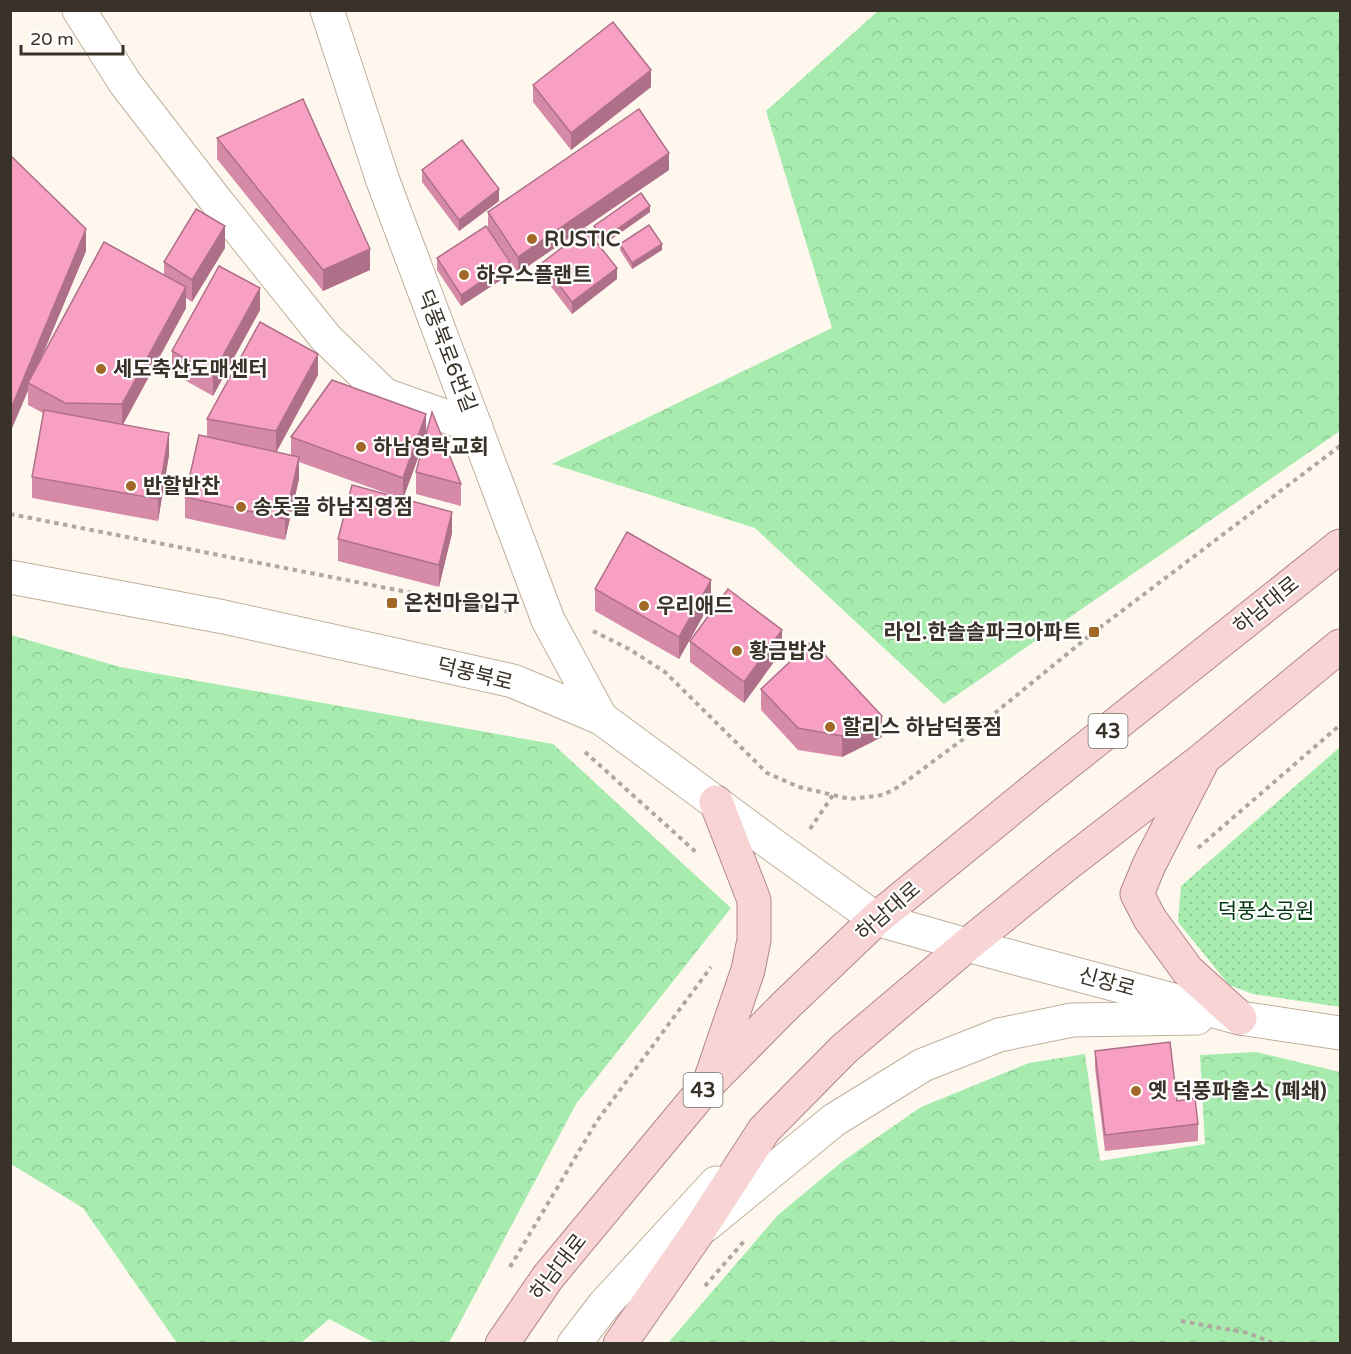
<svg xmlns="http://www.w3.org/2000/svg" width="1351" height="1354" viewBox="0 0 1351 1354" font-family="'Varela Round','Noto Sans KR',sans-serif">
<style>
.forest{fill:url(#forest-crowns)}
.park{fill:url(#park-dots)}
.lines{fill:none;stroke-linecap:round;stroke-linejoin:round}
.minor-casing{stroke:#c0b09b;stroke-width:35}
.major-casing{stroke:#b28886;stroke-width:35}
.path{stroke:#afa89f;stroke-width:4;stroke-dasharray:4.5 4.5;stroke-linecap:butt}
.minor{stroke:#fff;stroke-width:33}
.major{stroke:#f8d4d4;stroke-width:33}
.wall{fill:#d58aa8}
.shaded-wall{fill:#ae7088}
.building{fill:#f8a0c3;stroke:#ae7088;stroke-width:1.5}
.poi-dot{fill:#a26828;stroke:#fff;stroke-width:2}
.labels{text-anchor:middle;stroke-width:4.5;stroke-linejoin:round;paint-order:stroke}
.shield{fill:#fff;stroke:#747069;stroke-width:1.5}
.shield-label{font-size:20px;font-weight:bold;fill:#383229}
.poi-label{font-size:21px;font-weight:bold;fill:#383229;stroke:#fff;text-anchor:start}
.street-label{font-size:21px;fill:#383229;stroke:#fff}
.park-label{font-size:21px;fill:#023811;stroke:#fff}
</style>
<defs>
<pattern id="forest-crowns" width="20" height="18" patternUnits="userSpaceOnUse" patternTransform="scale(1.5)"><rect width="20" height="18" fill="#a7ebaf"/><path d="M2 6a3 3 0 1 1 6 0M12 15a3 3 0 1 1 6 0" fill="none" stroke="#90ca97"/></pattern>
<pattern id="park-dots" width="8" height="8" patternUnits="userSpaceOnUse" patternTransform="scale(1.5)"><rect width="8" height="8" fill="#a7ebaf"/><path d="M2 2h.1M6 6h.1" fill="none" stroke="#90ca97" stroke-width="1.8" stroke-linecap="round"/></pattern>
</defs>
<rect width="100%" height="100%" fill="#fef7ee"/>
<g class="forest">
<path d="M878,11h462v420l-396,273 -189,-176 -203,-64 280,-136 -66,-217z"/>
<path d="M11,635l109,32 433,77 178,164 -155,196 -127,239h-74l-46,-24 -28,24h-124l-94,-135 -72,-44z"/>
<path d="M1256,1052l84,20v271h-672l110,-128 65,-54 78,-54 108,-44 56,-9 15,107 105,-17 -5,-89z"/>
</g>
<path class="park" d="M1340,747v260l-87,-13 -24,-9 -51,-63 3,-36z"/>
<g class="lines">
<defs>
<g id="minor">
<path d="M79,10l46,73 89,115 112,140 59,57 91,32"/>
<path d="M327,10l56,171 165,439 53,98"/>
<path d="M10,577l214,40 289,64 88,37 172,127 103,74 91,26 273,73 100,15"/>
<path d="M706,1225l128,-105 89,-55 76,-30 73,-15 125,-2"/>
<path d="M574,1344l30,-39 112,-122"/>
</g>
<g id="major">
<path d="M1200,766l-51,99 -12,29 13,25 38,52 52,47"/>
<path d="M712,1075l36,-105 6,-30v-40l-38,-98"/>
<path d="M502,1344l46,-67 161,-194 75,-76 92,-88 165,-135 299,-238"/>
<path d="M620,1344l78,-112 66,-102 80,-81 123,-104 95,-77 141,-109 137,-113"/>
</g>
</defs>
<use href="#minor" class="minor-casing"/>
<use href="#major" class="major-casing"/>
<g class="path">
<path d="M10,514l499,98"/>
<path d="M593,631l36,18 36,23 102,101 32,14 51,12 33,-4 17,-9 62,-46 132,-108 246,-186"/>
<path d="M585,752l112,101"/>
<path d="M810,829l23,-34"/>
<path d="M1198,848l142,-123"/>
<path d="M510,1267l87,-146 114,-154"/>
<path d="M705,1286l41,-47"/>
<path d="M1181,1321l67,12 27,11"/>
</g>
<use href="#minor" class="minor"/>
<use href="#major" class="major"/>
</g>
<g class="wall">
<path d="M533,85l118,2 -80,63 -38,-48z"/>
<path d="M217,138l153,132 -47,21 -106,-132z"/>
<path d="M10,155l76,96 -45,107 123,-84v-12l61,-14 -33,54 -6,-4v10l-63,117 46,30 -11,66 -126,-23v-21l11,-64 -15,-8v-14z"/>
<path d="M422,170l77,31 -40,30 -37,-49z"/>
<path d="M669,170l-151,103 -21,-31 13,32 -49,32 -24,-36v-12l51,-30v-16z"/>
<path d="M650,212l-47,33 -9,-13v-6z"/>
<path d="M620,244l42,6 -30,19 -12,-19z"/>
<path d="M542,263l75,16 -45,35 -30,-39z"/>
<path d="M260,310l-47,86 -41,-23v-22z"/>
<path d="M318,375l-42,77 15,3v-18l135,-2 35,49v22l-45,-12v-22l9,-33 -22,60 49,34 -13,54 -101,-26v-22l59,-42 -98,-35v17l-14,61 -100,-22v-21l22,-60v-18z"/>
<path d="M595,589l116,13 -32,57 -84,-48z"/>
<path d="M690,641l92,10 -38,52 -54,-41z"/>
<path d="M761,689l121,48 -40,20 -44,-7 -37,-40z"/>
<path d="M1095,1051l82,50 21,23v17l-93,10 -10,-83z"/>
</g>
<g class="shaded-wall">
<path d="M651,70v17l-80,63v-17z"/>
<path d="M669,153v17l-151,103v-16z"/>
<path d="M499,189v12l-40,30v-11z"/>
<path d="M650,206v6l-47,33v-6z"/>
<path d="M225,226v22l-33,54v-22z"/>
<path d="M86,229v22l-56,134 -2,-2v8l-18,42v-22z"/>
<path d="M662,244v6l-30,19v-6z"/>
<path d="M370,249v21l-47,21v-21z"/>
<path d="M510,262v12l-49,32v-11z"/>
<path d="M617,268v11l-45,35v-12z"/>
<path d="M186,287v21l-64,118v-22z"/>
<path d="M260,288v22l-47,86v-22z"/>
<path d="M318,354v21l-42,78v-22z"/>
<path d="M426,414v22l-23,63v-21z"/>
<path d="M169,433v22l-11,66v-22z"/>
<path d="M299,457v22l-14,61v-21z"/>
<path d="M452,512v21l-13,54v-22z"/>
<path d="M711,580v22l-32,57v-22z"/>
<path d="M782,630v21l-38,52v-21z"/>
<path d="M882,716v21l-40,20v-21z"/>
</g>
<g class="building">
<path d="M613,22l38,48 -80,63 -38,-48z"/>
<path d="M303,99l67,150 -47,21 -106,-132z"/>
<path d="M639,109l30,44 -151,104 -30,-45z"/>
<path d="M462,140l37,49 -40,31 -37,-50z"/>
<path d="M10,155l76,74 -76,182z"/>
<path d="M641,193l9,13 -47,33 -9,-13z"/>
<path d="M196,209l29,17 -33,54 -28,-18z"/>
<path d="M649,225l13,19 -30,19 -12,-19z"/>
<path d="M486,226l24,36 -49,33 -24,-37z"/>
<path d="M586,229l31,39 -45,34 -30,-39z"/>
<path d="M104,242l82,45 -64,117 -57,-1 -37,-20z"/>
<path d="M219,266l41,22 -47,86 -41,-23z"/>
<path d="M260,322l58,32 -42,77 -69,-12z"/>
<path d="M332,380l94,34 -23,64 -112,-41z"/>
<path d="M44,410l125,23 -11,66 -126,-22z"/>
<path d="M432,412l29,72 -45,-12z"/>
<path d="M199,435l100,22 -14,62 -100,-22z"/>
<path d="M352,485l100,27 -13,53 -101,-26z"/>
<path d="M627,532l84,48 -32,57 -84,-48z"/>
<path d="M728,589l54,41 -38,52 -54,-41z"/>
<path d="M812,641l70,75 -40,20 -44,-8 -37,-39z"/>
<path d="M1170,1042l7,59 18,-3 3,26 -93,11 -10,-84z"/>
</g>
<g class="poi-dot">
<circle cx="532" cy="239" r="6"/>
<circle cx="464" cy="275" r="6"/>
<circle cx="101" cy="369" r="6"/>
<circle cx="361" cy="447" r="6"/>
<circle cx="131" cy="486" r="6"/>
<circle cx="241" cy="507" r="6"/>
<rect x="386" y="597" width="12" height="12" rx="3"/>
<circle cx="644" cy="606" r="6"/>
<rect x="1088" y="626" width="12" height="12" rx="3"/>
<circle cx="737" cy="651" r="6"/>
<circle cx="830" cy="727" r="6"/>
<circle cx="1136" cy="1091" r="6"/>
</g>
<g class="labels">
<g class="shield">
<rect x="1088.5" y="714" width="39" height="34" rx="4.5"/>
<rect x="683.5" y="1073" width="39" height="34" rx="4.5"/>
</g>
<g class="shield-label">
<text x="1108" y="738">43</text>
<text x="703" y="1097">43</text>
</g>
<g class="poi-label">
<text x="544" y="246">RUSTIC</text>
<text x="476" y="282">하우스플랜트</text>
<text x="113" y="376">세도축산도매센터</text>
<text x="373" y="454">하남영락교회</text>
<text x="143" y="493">반할반찬</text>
<text x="253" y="514">송돗골 하남직영점</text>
<text x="404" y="610">온천마을입구</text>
<text x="656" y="613">우리애드</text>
<text x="1082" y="639" text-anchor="end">라인.한솔솔파크아파트</text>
<text x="749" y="658">황금밥상</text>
<text x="842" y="734">할리스 하남덕풍점</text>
<text x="1148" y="1098">옛 덕풍파출소 (폐쇄)</text>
</g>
<g class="street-label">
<text transform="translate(447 351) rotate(69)" y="7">덕풍북로6번길</text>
<text transform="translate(1266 605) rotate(-39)" y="7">하남대로</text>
<text transform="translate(475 674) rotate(14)" y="7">덕풍북로</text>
<text transform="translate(888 911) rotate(-41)" y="7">하남대로</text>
<text transform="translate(1107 982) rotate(15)" y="7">신장로</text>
<text transform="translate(558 1267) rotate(-52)" y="7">하남대로</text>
</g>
<g class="park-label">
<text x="1266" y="918">덕풍소공원</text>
</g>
</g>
<rect width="1351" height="1354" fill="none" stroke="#383229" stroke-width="24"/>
<path d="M21 45v9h102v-9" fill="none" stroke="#383229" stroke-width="3"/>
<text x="30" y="45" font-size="18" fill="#383229" stroke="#ffffff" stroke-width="4.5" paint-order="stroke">20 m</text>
</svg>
